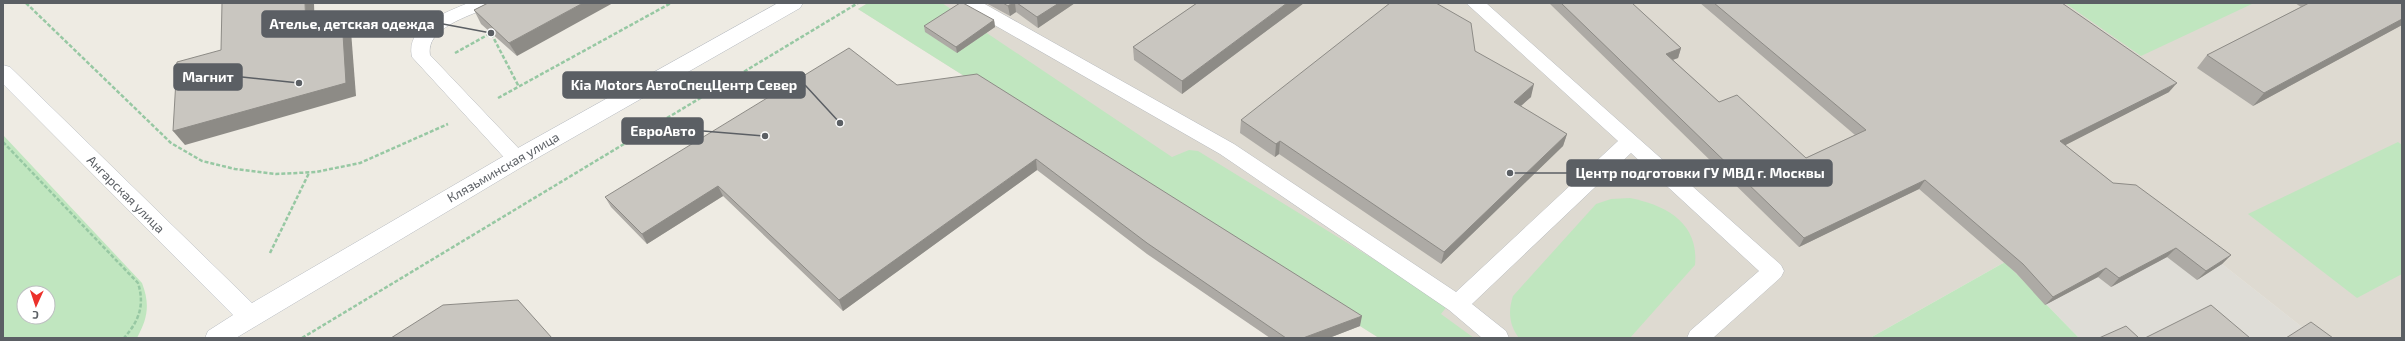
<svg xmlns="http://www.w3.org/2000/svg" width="2405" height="341" viewBox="0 0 2405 341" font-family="'Exo 2',sans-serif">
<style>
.industrial{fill:#dfddd7}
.education{fill:#dedad1}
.green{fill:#c0e6bf;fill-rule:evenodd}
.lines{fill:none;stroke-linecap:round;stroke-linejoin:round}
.lane-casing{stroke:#b6b9bd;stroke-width:1}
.secondary-casing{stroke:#b6bac0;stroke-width:1}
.path{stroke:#97c8a3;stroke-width:2.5;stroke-dasharray:4 2;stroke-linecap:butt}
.lane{fill:#fff;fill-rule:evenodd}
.secondary{fill:#fff;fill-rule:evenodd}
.wall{fill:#adaaa5}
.shaded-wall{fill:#8d8b86}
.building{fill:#c9c6c0;stroke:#8d8b86}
.labels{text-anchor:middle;stroke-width:3;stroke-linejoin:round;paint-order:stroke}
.street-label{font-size:13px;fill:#5b5f64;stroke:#fff}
.leader{fill:none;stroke:#5b5f64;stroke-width:1.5}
.callout-dot{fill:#5b5f64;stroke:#fff;stroke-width:1.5}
.callout{fill:#5b5f64;stroke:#5b5f64;stroke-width:1.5}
.callout-label{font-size:14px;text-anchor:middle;font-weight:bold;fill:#fff}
</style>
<rect width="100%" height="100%" fill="#eeebe3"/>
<path class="industrial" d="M1700,3h170l352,261 94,74h-237l-74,-76z"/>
<g class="education">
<path d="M868,3h832l305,259 -135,76h-491l-521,-329z"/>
<path d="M1870,3h532v335h-86l-94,-74 -116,-71z"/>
</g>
<g class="green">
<path d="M868,3h74l230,154 17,-7 9,1 250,154 -7,9 33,24h-95l-521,-329z"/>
<path d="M2065,3h189l-113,53z"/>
<path d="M3,135l139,148c8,21 6,35 -5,55h-134zM24,293h24v24h-24z"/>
<path d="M2398,142l4,3v129l-45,24 -109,-84z"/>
<path d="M1630,198c36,7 69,25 65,67l-65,73h-111c-10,-13 -11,-27 -6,-42l83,-92 15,-5z"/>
<path d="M2005,262l74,76h-209z"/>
</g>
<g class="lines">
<defs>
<g id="lane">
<path d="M468,3h24l-3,4c-19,9 -64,21 -59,48l94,99 3,5 -3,5 -7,2 -7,-2 -98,-107c-7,-31 33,-44 56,-54z"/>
<path d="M960,3h23l251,141 222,148 162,-151 -152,-138h20l295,262 3,6 -3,6 -68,61h-26l3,-7 69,-60 -128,-118 -159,151 34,27 3,7h-27l-33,-28 -229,-156 -257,-147z"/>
</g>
<path id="secondary" d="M778,3h25l-3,5 -275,157 -289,173h-31l3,-7 25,-16 -230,-231v-19l7,2 242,236 257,-150z"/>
</defs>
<use href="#lane" class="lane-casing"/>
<use href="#secondary" class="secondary-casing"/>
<g class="path">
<path d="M26,3l145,140 31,18 33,8 41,5 40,-2 44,-9 88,-39"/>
<path d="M455,53l36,-20 28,54"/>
<path d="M498,98l173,-95"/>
<path d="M3,142l135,141c7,22 1,38 -14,55"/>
<path d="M270,253l39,-80"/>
<path d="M302,338l556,-335"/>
</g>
<use href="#lane" class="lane"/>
<use href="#secondary" class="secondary"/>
</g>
<g class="wall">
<path d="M488,3l29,53 -36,-32 -7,-14z"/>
<path d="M986,3h89l-37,25 -22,-16 -6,4z"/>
<path d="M1197,3h107l-122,91 -48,-34 -1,-13z"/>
<path d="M1549,3h83l49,45 -3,10 -5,2 46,42 87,56 49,-23 -155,-132h362l107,89 -104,53 48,38 118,72 -9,9 -25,16 -30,-23 -56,30 -13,-10 -53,28 -29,-32 -97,-84 -120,58z"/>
<path d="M2295,3h107v22l-149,81 -56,-38 10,-13 94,-48z"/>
<path d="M994,20l1,7 -38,26 -32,-21 -1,-6z"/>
<path d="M1475,51l56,46 -11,9 47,28 -4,12 -122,118 -162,-110 -4,3 -35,-24 1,-13z"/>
<path d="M897,85l463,241 -31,12h-59l-123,-84 -110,-84 -194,141 -120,-115 -76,48 -36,-37 -6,-10z"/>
</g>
<g class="shaded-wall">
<path d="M305,3h9l1,38 -9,-14z"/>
<path d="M583,3h30l-96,53 -8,-13z"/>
<path d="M1012,3h3l1,9 -6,4 -2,-10z"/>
<path d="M1059,3h16l-37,25 -1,-11z"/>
<path d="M1287,3h17l-122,91v-13z"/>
<path d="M342,18l9,13 5,65 -171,49 -12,-14z"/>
<path d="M2402,19v6l-149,81 11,-13z"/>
<path d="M994,20l1,7 -38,26 -1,-6z"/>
<path d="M1681,48l-3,10 -15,5 3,-9z"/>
<path d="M2177,83l-8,9 -115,59 6,-10z"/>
<path d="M1534,84l-3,13 -20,18 3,-13z"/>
<path d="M1567,134l-4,12 -122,118 3,-12z"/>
<path d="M1280,141l-1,13 -4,3 1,-13z"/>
<path d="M1036,159l1,11 -194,141 -4,-11z"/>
<path d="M1925,180l-6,9 -120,58 5,-9z"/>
<path d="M718,186l5,10 -76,48 -5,-10z"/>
<path d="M2176,248l-9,9 -56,30 8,-9z"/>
<path d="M2231,255l-9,9 -25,16 9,-9z"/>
<path d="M2106,268l-8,9 -53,28 8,-8z"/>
<path d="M1362,316l-2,10 -31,12h-26z"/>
</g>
<g class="building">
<path d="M222,3h83l1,24 36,-9 4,65 -173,48 4,-69 44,-12z"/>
<path d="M488,3h95l-74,40 -35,-33z"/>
<path d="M960,3h3l31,17 -38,27 -32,-21z"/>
<path d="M1003,3h9l-4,3z"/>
<path d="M1017,3h42l-22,14z"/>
<path d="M1197,3h90l-105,78 -49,-34z"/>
<path d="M1390,3h46l35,20 4,28 59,33 -20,18 53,32 -123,118 -164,-111 -4,3 -35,-24z"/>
<path d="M1561,3h71l49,45 -15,6 53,48 18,-7 69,63 60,-28 -152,-127h348l115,80 -117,58 53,42 23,2 95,70 -25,16 -30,-23 -57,30 -13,-10 -53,29 -30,-33 -98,-84 -121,58z"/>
<path d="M2309,3h93v16l-138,74 -57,-38z"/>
<path d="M849,48l48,37 80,-11 385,242 -59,22h-17l-139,-95 -111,-84 -197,141 -121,-114 -76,48 -37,-37z"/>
<path d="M518,300l34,38h-161l52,-33z"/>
<path d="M2211,305l39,33h-105z"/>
<path d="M2311,322l22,16h-47z"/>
<path d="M2126,326l13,12h-40z"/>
</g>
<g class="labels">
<g class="street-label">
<text transform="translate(503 167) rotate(-30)" y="5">Клязьминская улица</text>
<text transform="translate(126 194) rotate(45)" y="5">Ангарская улица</text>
</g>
</g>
<path class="leader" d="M491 33L443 24M299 83L242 77M840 123L805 85M765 136L703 131M1510 173L1567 173"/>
<g class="callout-dot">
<circle cx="491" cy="33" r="4"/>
<circle cx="299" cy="83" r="4"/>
<circle cx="840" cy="123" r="4"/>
<circle cx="765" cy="136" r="4"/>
<circle cx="1510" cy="173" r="4"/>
</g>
<g class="callout">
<rect x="262" y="11" width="181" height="26" rx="4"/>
<rect x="174" y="64" width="68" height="26" rx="4"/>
<rect x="563" y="72" width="242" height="26" rx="4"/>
<rect x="622" y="118" width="81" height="26" rx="4"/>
<rect x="1567" y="160" width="265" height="26" rx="4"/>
</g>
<g class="callout-label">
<text x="352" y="29">Ателье, детская одежда</text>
<text x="208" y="82">Магнит</text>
<text x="684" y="90">Kia Motors АвтоСпецЦентр Север</text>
<text x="663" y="136">ЕвроАвто</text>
<text x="1700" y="178">Центр подготовки ГУ МВД г. Москвы</text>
</g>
<rect width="2405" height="341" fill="none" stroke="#5b5f64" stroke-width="8"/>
<g transform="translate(36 305) rotate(183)"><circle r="19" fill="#ffffff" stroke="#bdbfc1"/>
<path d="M0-3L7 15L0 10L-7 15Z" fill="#ec312b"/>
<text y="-6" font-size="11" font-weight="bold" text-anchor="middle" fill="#5b5f64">С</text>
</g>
</svg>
